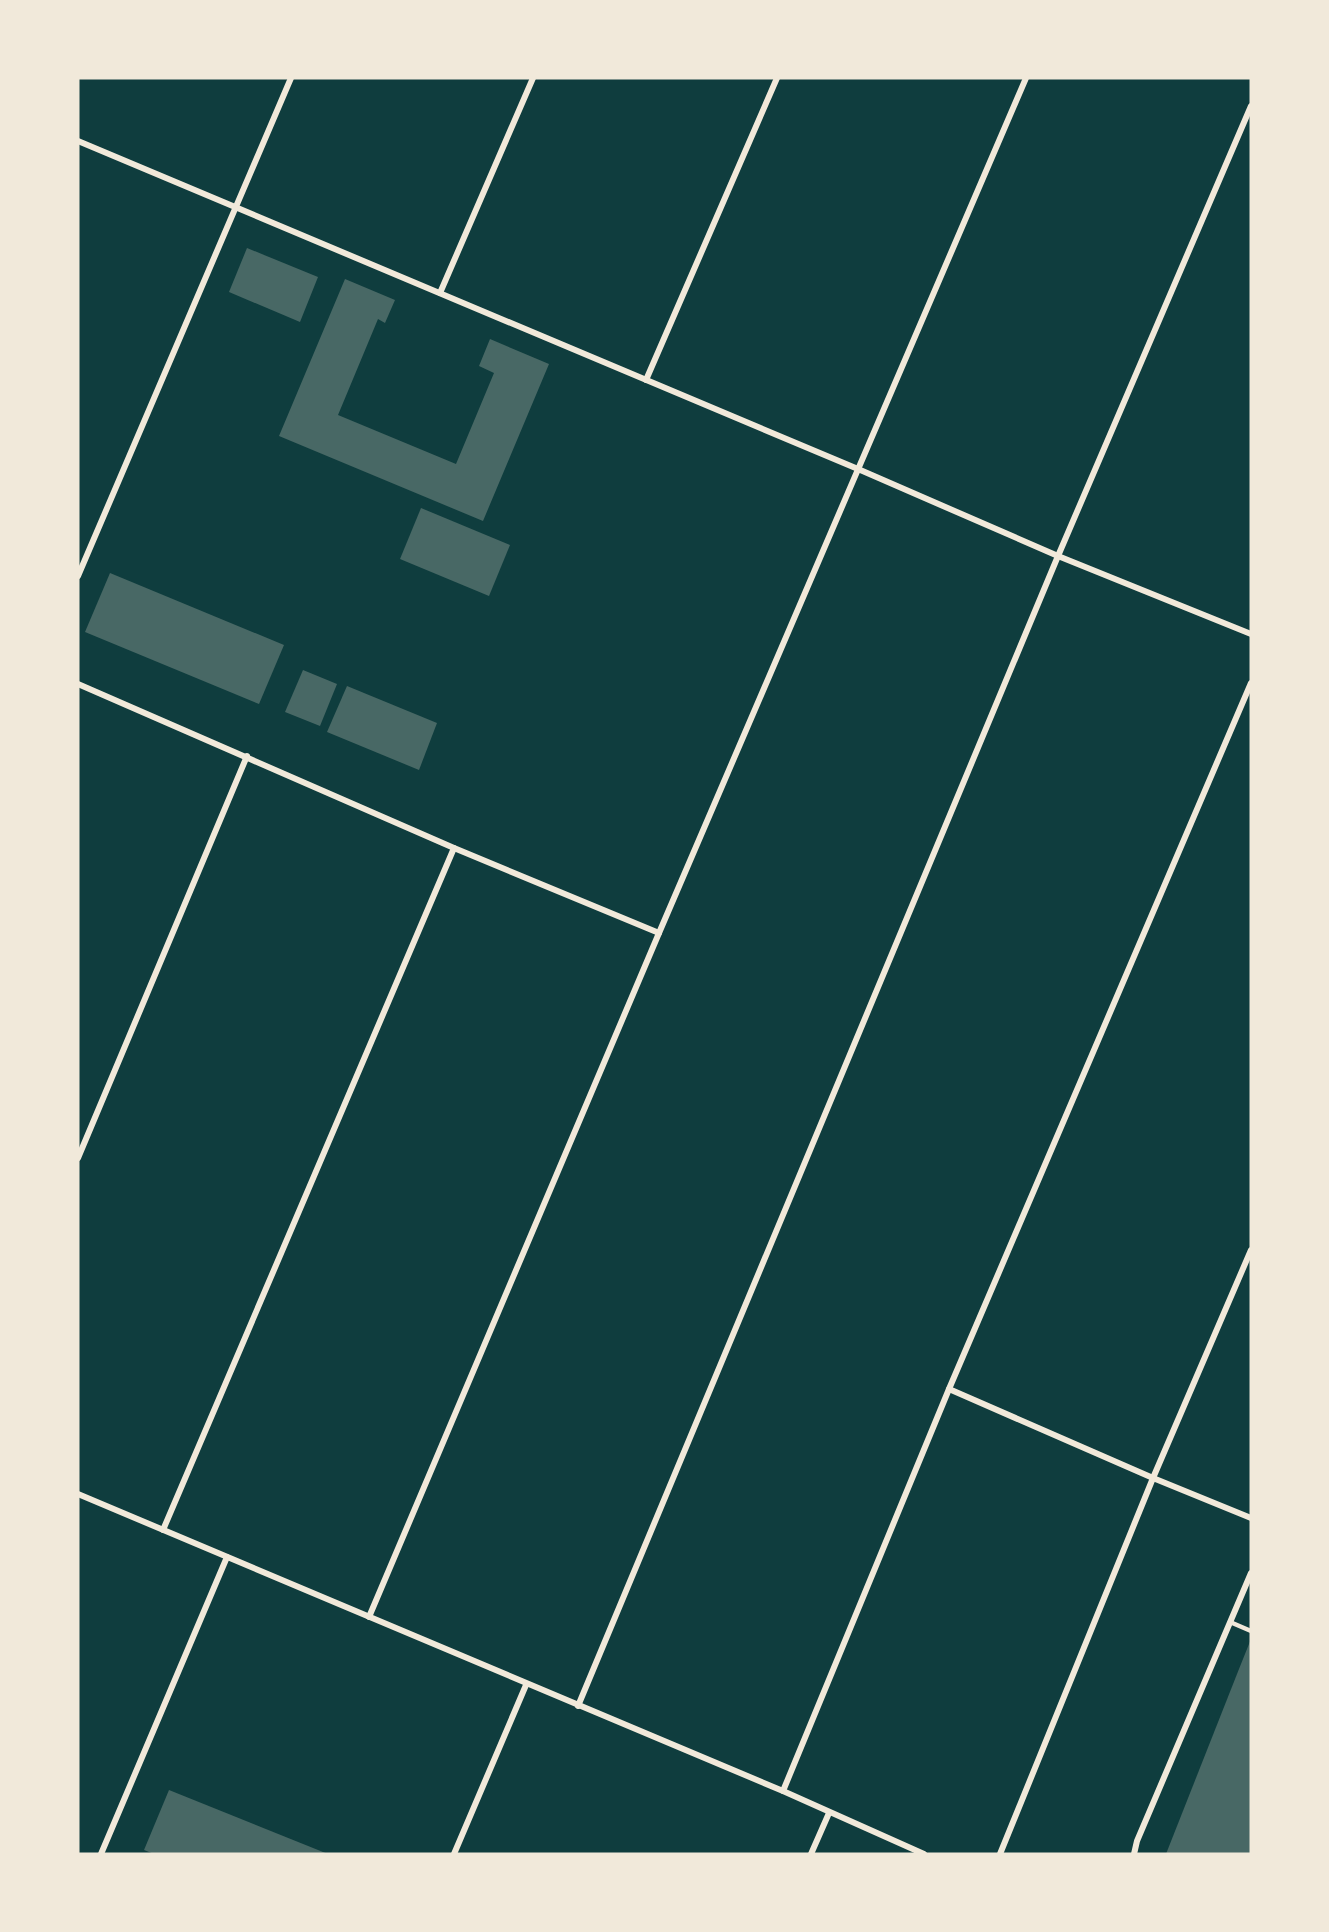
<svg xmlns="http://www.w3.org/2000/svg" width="1329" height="1932" viewBox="0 0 1329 1932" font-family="'Source Sans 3',sans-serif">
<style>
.building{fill:#486865}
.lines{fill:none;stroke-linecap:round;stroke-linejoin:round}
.service{stroke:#f1e9da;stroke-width:4.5}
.minor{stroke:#f1e9da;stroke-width:6}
</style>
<rect width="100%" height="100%" fill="#0f3d3e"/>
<g class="building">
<path d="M247,248l71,29 -18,45 -71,-30z"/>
<path d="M345,279l50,21 -10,23 -7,-4 -40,96 118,49 38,-91 -15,-7 11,-27 59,25 -66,157 -204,-85z"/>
<path d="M421,508l89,37 -21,51 -89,-37z"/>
<path d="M110,573l174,72 -25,59 -174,-72z"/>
<path d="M303,670l34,14 -17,42 -35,-14z"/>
<path d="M347,686l90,37 -18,47 -92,-38z"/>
<path d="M1251,1639v215h-85l73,-185z"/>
<path d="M169,1790l159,64h-174l-10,-4z"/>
</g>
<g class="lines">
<path class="service" d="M1230,1622l21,9"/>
<g class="minor">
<path d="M78,141l780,328 200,87 193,78"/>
<path d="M440,293l93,-215"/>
<path d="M646,380l131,-302"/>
<path d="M78,576l213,-498"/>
<path d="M78,684l376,164 205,85"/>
<path d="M78,1158l169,-402"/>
<path d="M949,1389l204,89 98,40"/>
<path d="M78,1494l705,297 141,63"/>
<path d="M163,1530l291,-682"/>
<path d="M369,1617l290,-684 367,-855"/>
<path d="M578,1706l480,-1150 193,-450"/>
<path d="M783,1791l166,-402 302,-706"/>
<path d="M101,1854l126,-297"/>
<path d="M454,1854l72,-169"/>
<path d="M811,1854l18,-41"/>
<path d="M1000,1854l153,-376 98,-228"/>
<path d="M1134,1854l3,-13 114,-268"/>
</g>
</g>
<rect width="1329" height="1932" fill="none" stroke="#f1e9da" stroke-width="159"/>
</svg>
